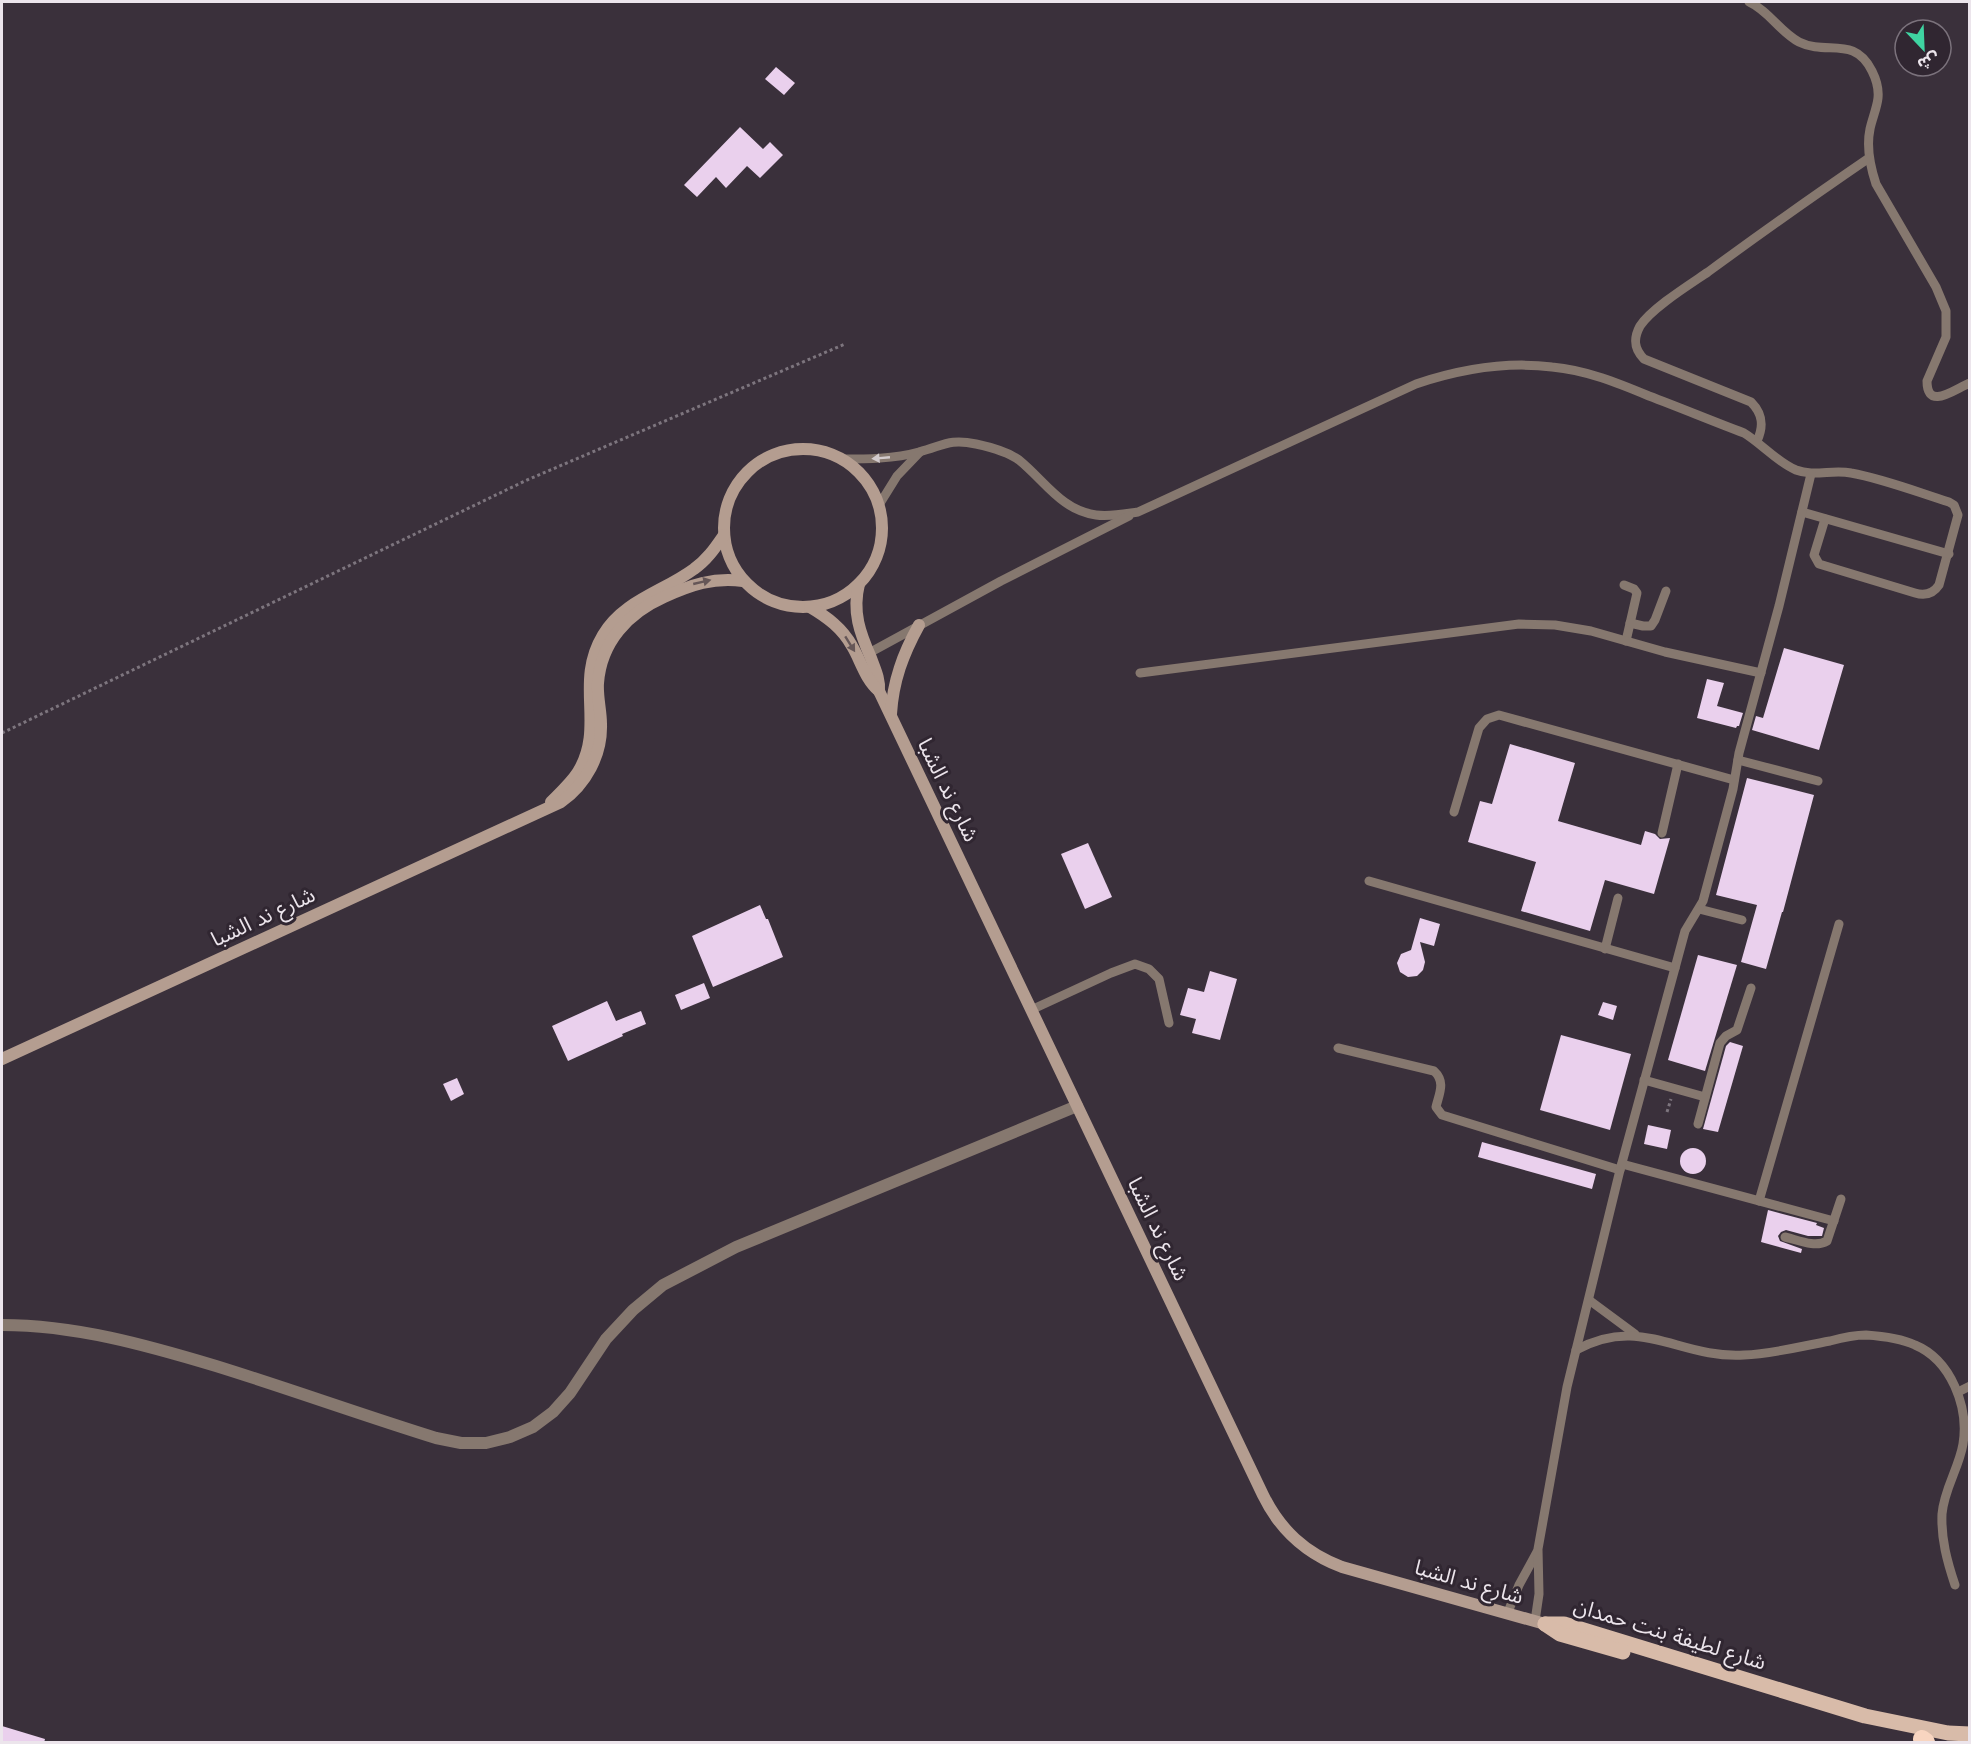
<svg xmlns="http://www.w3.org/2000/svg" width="1971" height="1744" viewBox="0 0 1971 1744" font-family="Jost,'Noto Sans Arabic',sans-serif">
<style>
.building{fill:#ead0ed}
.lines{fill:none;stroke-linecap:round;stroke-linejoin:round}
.path{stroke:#7d757e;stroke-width:3;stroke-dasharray:3 3;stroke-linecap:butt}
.service{stroke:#86786f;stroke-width:9}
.minor{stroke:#86786f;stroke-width:12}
.secondary{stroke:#b49d90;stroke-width:12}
.primary{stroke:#d8bba9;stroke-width:15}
.motorway{stroke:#f8d5c0;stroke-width:18}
.oneway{fill:#d2cacd}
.oneway2{fill:#655657}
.labels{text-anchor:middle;stroke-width:6;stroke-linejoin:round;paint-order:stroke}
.street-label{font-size:21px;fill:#ece5ec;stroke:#302631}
</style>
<rect width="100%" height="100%" fill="#3a303b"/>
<g class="building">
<path d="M776,67l19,16 -11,12 -19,-16z"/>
<path d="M740,127l23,22 7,-7 13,13 -23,23 -13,-12 -21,22 -10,-11 -19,20 -13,-12z"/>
<path d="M1784,648l60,17 -25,85 -67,-20 4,-14 7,2z"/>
<path d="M1707,679l17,4 -7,23 26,7 -4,13h-2l-1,2 -39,-10z"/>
<path d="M1510,744l65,19 -17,58 83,24 4,-14 10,3 5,5 10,-1 -16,56 -49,-14 -15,51 -69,-20 15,-49 -68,-20 12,-41 12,3z"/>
<path d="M1747,778l67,17 -31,117h-1l-16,57 -25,-7 16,-57 -41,-10z"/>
<path d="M1088,843l24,54 -27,12 -24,-55z"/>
<path d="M760,905l6,14h2l15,38 -70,30 -21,-51z"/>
<path d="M1420,918l20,6 -6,22 -14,-4 5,20 -2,8 -6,6 -9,1 -8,-5 -3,-9 4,-9 10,-4z"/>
<path d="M1698,955l39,10 -32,106 -37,-11z"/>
<path d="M1210,971l27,8 -17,61 -28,-7 4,-14 -16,-4 8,-27 16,4z"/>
<path d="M704,983l6,15 -29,12 -6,-15z"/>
<path d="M607,1001l9,20 25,-10 5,13 -24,10 1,2 -55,25 -16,-35z"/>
<path d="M1603,1002l14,4 -4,14 -15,-5z"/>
<path d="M1561,1035l70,19 -21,76 -70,-20z"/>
<path d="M1730,1042l13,4 -25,86 -15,-3 23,-83z"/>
<path d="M457,1078l7,16 -13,7 -8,-17z"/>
<path d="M1648,1125l23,5 -4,19 -23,-5z"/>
<path d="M1482,1142l114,32 -4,15 -114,-32z"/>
<circle cx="1693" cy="1161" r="13"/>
<path d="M1768,1210l49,13 -1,2 8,3 -2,8h-14l-22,-6 -5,2 -3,4 2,5 22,8 -1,4 -40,-11z"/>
<path d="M2,1726l43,13 -1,4h-42z"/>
</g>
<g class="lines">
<g class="path">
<path d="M2,733l525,-253 318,-136"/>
<path d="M1667,1112l4,-13"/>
</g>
<g class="service">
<path d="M1749,2c20,9 31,30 50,40 28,14 55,-7 73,29 4,8 7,17 6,27 -1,10 -6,21 -8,31 -4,19 0,37 6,55l60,103 10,24v26l-19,44c0,31 29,7 43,2"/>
<path d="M1757,441c7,-15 6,-27 -6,-39l-107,-43c-10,-10 -11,-20 -4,-33 12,-18 49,-41 68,-54 53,-39 107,-77 161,-114"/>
<path d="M841,459c25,0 53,0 78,-7 24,-6 30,-14 57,-8 14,3 32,8 43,16 26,21 42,50 77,55 14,2 28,-1 42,-3l278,-128c45,-15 89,-23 136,-17 34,3 66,16 97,29 32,12 63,25 95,37 18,11 33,29 52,37 18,7 37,-1 55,3 33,6 66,19 98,29l5,3 4,10 -19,70c-6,9 -14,11 -24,8l-96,-29 -5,-9 11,-36"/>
<path d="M879,505l18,-29 23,-24"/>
<path d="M1802,512l147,42"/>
<path d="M1624,585l10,4 3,4 -11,48"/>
<path d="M1630,623l13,3h8l4,-6 11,-29"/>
<path d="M869,653l132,-72 128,-65"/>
<path d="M1140,673l379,-49 36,1 36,6 74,21 96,21"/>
<path d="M1738,760l80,21"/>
<path d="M1454,812l25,-84 8,-9 12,-4 235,65"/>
<path d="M1662,833l16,-69"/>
<path d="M1369,881l306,87"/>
<path d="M1699,909l43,11"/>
<path d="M1605,949l13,-51"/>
<path d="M1031,1010l80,-37 24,-9 14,5 10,10 10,44"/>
<path d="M1338,1048l96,23c12,11 5,23 2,36l6,8 178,55"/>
<path d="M1644,1080l61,17"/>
<path d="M1698,1124l22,-81 6,-7 11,-6 14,-42"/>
<path d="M1622,1164l212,57"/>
<path d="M1759,1201l80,-277"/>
<path d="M1785,1237c13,3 30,11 42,4l14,-42"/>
<path d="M1589,1300l46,34"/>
<path d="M1576,1350c66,-36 103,9 168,5 29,-1 58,-9 86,-14 11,-3 24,-6 36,-6 15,1 34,3 49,10 36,15 54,62 48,99 -4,24 -19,45 -21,70 -1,25 5,47 13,71"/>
<path d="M1958,1392l12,-6"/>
<path d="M1508,1612l11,-27 18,-33"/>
<path d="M1535,1621l4,-27 -1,-45 29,-162 53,-217 55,-202 10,-37 18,-30 30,-112 6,-36 40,-147 32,-132"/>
</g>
<path class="minor" d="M2,1325c73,0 144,20 214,41 74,23 146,49 220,72l25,5h25l24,-6 23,-10 20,-15 17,-19 36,-54 27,-29 30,-25 73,-38 341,-141"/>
<g class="secondary">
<circle cx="803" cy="528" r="79"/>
<path d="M859,584c-7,28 1,49 12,74 4,11 9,21 8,33"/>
<path d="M810,607c17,10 32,21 42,39 9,15 13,33 27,45l384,804c17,35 42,58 79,72l203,57"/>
<path d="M891,714c2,-33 12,-60 28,-89"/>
<path d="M551,802c9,-9 20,-19 27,-30 28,-46 -4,-89 25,-137 21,-35 60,-43 91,-66 13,-9 21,-21 30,-34"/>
<path d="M2,1059l559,-257c25,-18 41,-47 40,-78 0,-14 -4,-27 -3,-41 3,-41 30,-70 66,-86 27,-12 49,-20 79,-16"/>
</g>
<g class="primary">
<path d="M1545,1624h19l301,92 83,17 22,1"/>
<path d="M1545,1624l15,10 63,18"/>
</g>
<path class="motorway" d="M1922,1739l4,3"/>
</g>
<defs><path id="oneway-solid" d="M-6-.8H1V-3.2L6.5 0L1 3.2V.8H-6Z" transform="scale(1.5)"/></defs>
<use class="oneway" href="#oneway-solid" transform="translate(881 458) rotate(175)"/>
<g class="oneway2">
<use href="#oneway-solid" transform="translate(702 582) rotate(-13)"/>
<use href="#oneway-solid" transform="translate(850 644) rotate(58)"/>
</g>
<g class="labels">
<g class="street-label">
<text transform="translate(948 790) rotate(64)" y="7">شارع ند الشبا</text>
<text transform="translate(263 917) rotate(-25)" y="7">شارع ند الشبا</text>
<text transform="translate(1158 1229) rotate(64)" y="7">شارع ند الشبا</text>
<text transform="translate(1469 1582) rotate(16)" y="7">شارع ند الشبا</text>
<text transform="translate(1670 1634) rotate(17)" y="7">شارع لطيفة بنت حمدان</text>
</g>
</g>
<rect width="1971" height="1744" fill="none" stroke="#ece5ec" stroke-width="6"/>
<g transform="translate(1923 48) rotate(157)"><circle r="28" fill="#302631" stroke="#7b727c" stroke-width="1.5"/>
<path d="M0-4.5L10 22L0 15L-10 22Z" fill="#3fd4a2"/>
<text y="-9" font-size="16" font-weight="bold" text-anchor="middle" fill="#ece5ec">ش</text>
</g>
</svg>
